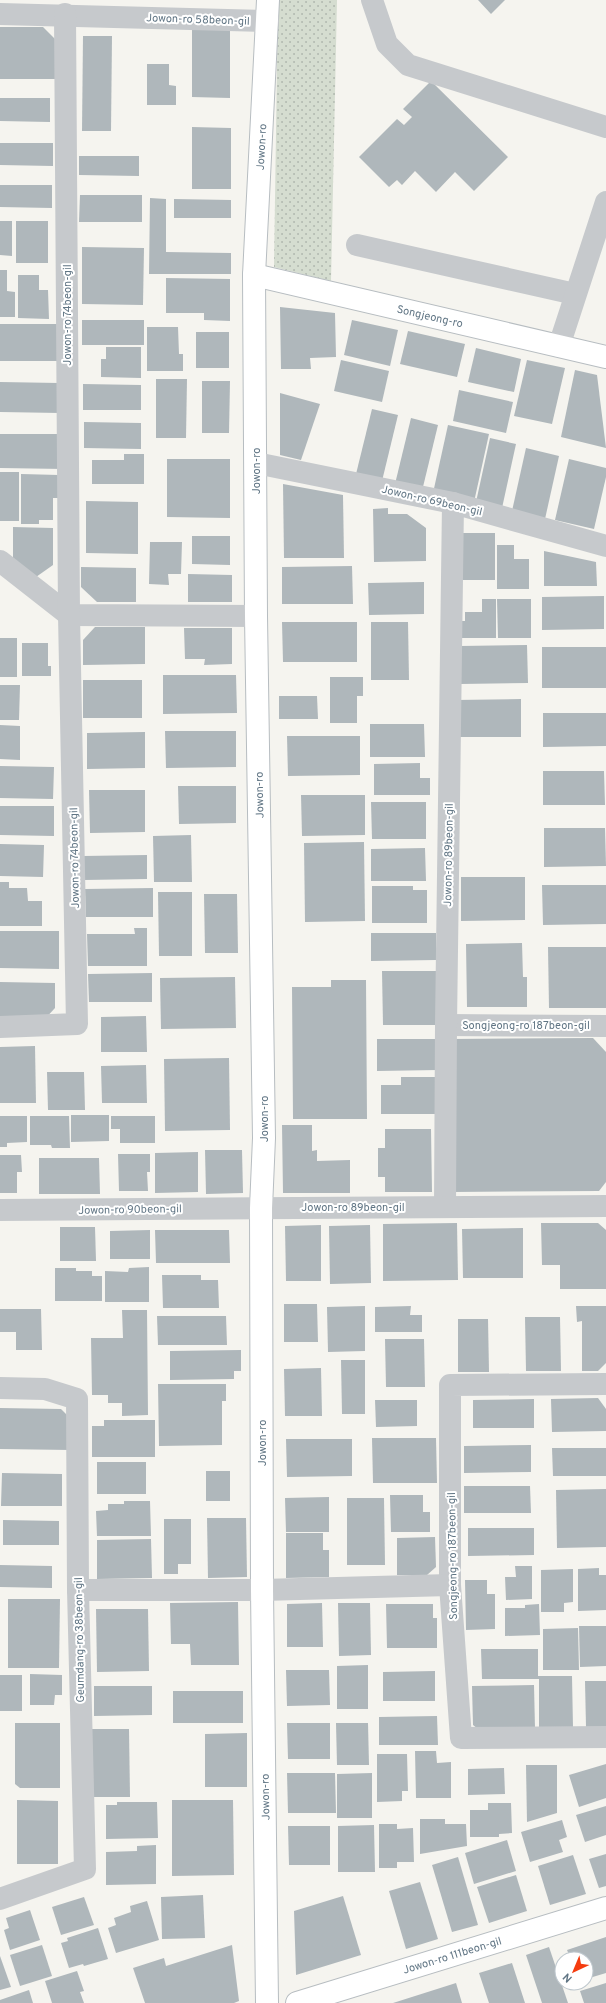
<svg xmlns="http://www.w3.org/2000/svg" width="606" height="2003" viewBox="0 0 606 2003" font-family="Overpass,sans-serif">
<style>
.park{fill:url(#park-dots)}
.building{fill:#afb7bb}
.lines{fill:none;stroke-linecap:round;stroke-linejoin:round}
.secondary-casing{stroke:#b7bdc1;stroke-width:24}
.street{stroke:#c6c9cc;stroke-width:22}
.secondary{stroke:#fff;stroke-width:22}
.labels{text-anchor:middle;stroke-width:4;stroke-linejoin:round;paint-order:stroke}
.street-label{font-size:11px;fill:#607584;stroke:#fff}
</style>
<defs>
<pattern id="park-dots" width="8" height="8" patternUnits="userSpaceOnUse"><rect width="8" height="8" fill="#d5ddd0"/><path d="M2 2h.1M6 6h.1" fill="none" stroke="#b0b8ae" stroke-width="1.8" stroke-linecap="round"/></pattern>
</defs>
<rect width="100%" height="100%" fill="#f5f4ef"/>
<path class="park" d="M278,0h59l-6,281 -57,-14z"/>
<g class="building">
<path d="M478,0h27l-14,14z"/>
<path d="M0,27h43l13,13v39h-56z"/>
<path d="M192,29h38v69l-38,-1z"/>
<path d="M83,36h29l-1,95h-29z"/>
<path d="M147,64h22v21l7,1v19h-29z"/>
<path d="M431,81l77,76 -34,34 -19,-19 -19,20 -21,-21 -13,14 -5,-5 -8,7 -30,-30 38,-38 7,6 8,-8 -9,-8z"/>
<path d="M0,98h50v24l-50,-1z"/>
<path d="M192,127l39,1v61h-39z"/>
<path d="M0,143h53v23l-53,-1z"/>
<path d="M79,156h60v20l-60,-1z"/>
<path d="M0,185h52v23l-52,-1z"/>
<path d="M80,195h62v27h-63z"/>
<path d="M150,198l16,1v53l65,1v21h-82z"/>
<path d="M174,199l57,1v18h-57z"/>
<path d="M0,221h12v35l-12,-1z"/>
<rect x="16" y="221" width="32" height="42"/>
<path d="M82,247l62,1 -1,57 -61,-1z"/>
<path d="M0,270h7v21l8,1v25h-15z"/>
<path d="M18,275h21v15h9l1,29 -31,-1z"/>
<path d="M166,278l64,1v42l-26,-1v-7h-38z"/>
<path d="M280,307l55,6 1,44 -26,1 1,11h-30z"/>
<rect x="82" y="320" width="62" height="25"/>
<path d="M352,320l46,10 -8,36 -46,-11z"/>
<path d="M0,324h59l-1,37h-58z"/>
<path d="M147,327h31l1,27h4v17h-36z"/>
<path d="M408,331l57,13 -8,33 -57,-13z"/>
<rect x="196" y="332" width="33" height="36"/>
<path d="M106,347h35v31l-40,-1v-18h5z"/>
<path d="M476,348l45,11 -7,33 -46,-10z"/>
<path d="M341,360l48,11 -7,31 -48,-11z"/>
<path d="M527,360l38,8 -13,56 -38,-8z"/>
<path d="M575,370l22,5 9,73 -45,-11z"/>
<path d="M156,379h31l-1,59h-30z"/>
<path d="M202,381h28l-1,52h-27z"/>
<path d="M0,382l59,1 1,30 -60,-1z"/>
<path d="M83,384l58,1v25h-58z"/>
<path d="M459,390l54,12 -7,31 -53,-12z"/>
<path d="M280,393l40,11 -19,56 -21,-5z"/>
<path d="M372,409l26,6 -16,66 -26,-7z"/>
<path d="M411,418l27,7 -16,66 -27,-7z"/>
<path d="M84,422l57,1v26l-57,-1z"/>
<path d="M448,425l41,9 -15,68 -41,-9z"/>
<path d="M0,434h64v35l-64,-1z"/>
<path d="M490,438l26,6 -14,64 -26,-6z"/>
<path d="M526,448l33,8 -14,63 -33,-8z"/>
<path d="M124,454h20v30h-52v-24h32z"/>
<path d="M167,459h63v59l-63,-1z"/>
<path d="M569,459l37,9v9l-12,52 -39,-9z"/>
<rect x="0" y="472" width="19" height="49"/>
<path d="M21,474l38,1v23h-6v22h-14v4h-18z"/>
<path d="M283,484l60,11 1,63h-60z"/>
<path d="M86,501l52,1v52l-52,-1z"/>
<path d="M388,508v6h19l19,14v33l-52,1 -1,-53z"/>
<path d="M13,527l40,1v37l-17,12 -23,-17z"/>
<path d="M460,533h35v47h-34z"/>
<path d="M192,536h38v29l-38,-1z"/>
<path d="M150,542h32l-1,32h-13l1,11 -20,-1z"/>
<path d="M497,545h17v14h15v30h-32z"/>
<path d="M544,551l52,11 1,24h-53z"/>
<path d="M352,566l1,38h-71v-37z"/>
<path d="M81,567l55,1v34h-39l-16,-15z"/>
<path d="M188,574l44,1v27h-44z"/>
<path d="M424,582v32l-55,1 -1,-32z"/>
<path d="M604,596v33l-62,1v-33z"/>
<path d="M482,599h14v39h-39v-17h8v-9h17z"/>
<path d="M497,599h34v39h-33z"/>
<path d="M282,622h75v40h-74z"/>
<path d="M371,622h37l1,58h-38z"/>
<path d="M95,627h50v37l-62,1v-25z"/>
<path d="M184,628h48v36l-28,1 1,-6h-20z"/>
<rect x="0" y="638" width="17" height="39"/>
<path d="M22,643h26v23h3v10h-29z"/>
<path d="M527,645l1,38 -68,1v-38z"/>
<rect x="542" y="647" width="64" height="41"/>
<path d="M163,675h73l1,38 -74,1z"/>
<path d="M330,677h33v19h-6v27h-27z"/>
<rect x="83" y="680" width="59" height="38"/>
<path d="M0,685h20l-1,35h-19z"/>
<path d="M279,696h38l1,23h-39z"/>
<path d="M521,699v38h-66v-37z"/>
<path d="M543,713h63v33l-63,1z"/>
<path d="M370,724h54l1,33h-55z"/>
<path d="M0,725l20,1v34l-20,-1z"/>
<path d="M165,731h71v36l-70,1z"/>
<path d="M145,732v36l-58,1v-36z"/>
<path d="M287,736h73v39l-72,1z"/>
<path d="M420,763v15h10v17h-56v-31z"/>
<path d="M0,766l54,1 -1,32 -53,-1z"/>
<path d="M543,771h61l1,34h-62z"/>
<path d="M178,786h58v37l-57,1z"/>
<path d="M89,790h56v42l-55,1z"/>
<path d="M301,795h64v40l-63,1z"/>
<path d="M371,802h55v37h-54z"/>
<path d="M0,806h54v30l-54,-1z"/>
<path d="M544,828h61l1,38 -62,1z"/>
<path d="M191,835l1,47h-38l-1,-46z"/>
<path d="M364,842l1,79 -60,1 -1,-79z"/>
<path d="M0,844l44,1 -1,32 -43,-1z"/>
<path d="M425,848l1,33h-55v-32z"/>
<path d="M147,855v24l-63,1 -1,-24z"/>
<path d="M461,877h64v43l-64,1z"/>
<path d="M0,882h9v6h18l1,13h14v25h-42z"/>
<path d="M542,885h64v39l-63,1z"/>
<path d="M372,886h41v4h14v33h-55z"/>
<path d="M153,888v29h-67l-1,-28z"/>
<path d="M158,892h34v64h-33z"/>
<path d="M204,894h33l1,59h-33z"/>
<path d="M134,928h13v38h-59l-1,-32h48z"/>
<path d="M0,931h59v38l-59,-1z"/>
<path d="M371,933h65v27l-65,1z"/>
<path d="M522,943l1,34h4v30h-60l-1,-63z"/>
<path d="M548,947h58v61h-57z"/>
<path d="M382,971h59v54h-58z"/>
<path d="M152,973v29h-63l-1,-28z"/>
<path d="M235,977l1,51 -75,1 -1,-51z"/>
<path d="M331,980h35l1,139h-74l-1,-132h39z"/>
<path d="M0,982l55,1v25l-12,13 -43,-1z"/>
<path d="M146,1016l1,36h-46v-35z"/>
<path d="M593,1038l13,14v130l-7,9 -147,1 -1,-153z"/>
<path d="M377,1039h61v31l-61,1z"/>
<path d="M35,1046l1,57h-36v-56z"/>
<path d="M229,1058l1,72 -65,1 -1,-72z"/>
<path d="M146,1065l1,38h-45l-1,-37z"/>
<path d="M47,1072h37l1,38h-37z"/>
<path d="M401,1077h40l1,37h-61v-29h20z"/>
<path d="M71,1115h38v26l-38,1z"/>
<path d="M0,1116h27v26l-20,1v4h-7z"/>
<path d="M30,1116h39l1,32h-18l-1,-3h-21z"/>
<path d="M111,1116h44v27h-35v-14h-9z"/>
<path d="M282,1125h30v26l5,-1v11l33,-1v33h-67z"/>
<path d="M385,1129h46l1,63h-47v-15h-7v-29h7z"/>
<path d="M205,1150h37l1,43 -37,1z"/>
<path d="M198,1152v40l-43,1v-40z"/>
<path d="M118,1154h32v18h-3l1,19h-29z"/>
<path d="M0,1155h21l1,17h-5v21h-17z"/>
<path d="M39,1158h60l1,36h-61z"/>
<path d="M457,1223l1,57 -75,1v-57z"/>
<path d="M541,1223h57l8,7v59h-46v-24h-18z"/>
<path d="M321,1225v56h-35l-1,-55z"/>
<path d="M370,1225l1,58 -41,1 -1,-58z"/>
<path d="M60,1227h35l1,34h-36z"/>
<path d="M523,1228v50h-60l-1,-49z"/>
<path d="M150,1230v29h-40v-28z"/>
<path d="M155,1230h74l1,33h-74z"/>
<path d="M149,1267v35h-44v-31l23,1 1,-4z"/>
<path d="M55,1268h21v3h16v5h10v25h-47z"/>
<path d="M162,1275h39v5h17l1,28h-56z"/>
<path d="M284,1304h33l1,38h-34z"/>
<path d="M365,1306v45l-37,1 -1,-45z"/>
<path d="M411,1306l-1,9h12v17h-47v-25z"/>
<path d="M576,1306h30v57l-8,8h-16v-50l-5,1z"/>
<path d="M0,1309h41l1,41h-26v-18h-16z"/>
<path d="M122,1310h25l1,105 -26,1v-13h-14v-8h-16l-1,-57h32z"/>
<path d="M157,1316h69l1,29h-69z"/>
<path d="M525,1317h35l1,54h-35z"/>
<path d="M458,1319h30l1,53h-31z"/>
<path d="M385,1339h39l1,48h-39z"/>
<path d="M241,1350v21h-7v8l-64,1v-29z"/>
<path d="M341,1360h24v54h-23z"/>
<path d="M321,1368l1,48h-37l-1,-47z"/>
<path d="M158,1384h68v17h-4v44l-63,1z"/>
<path d="M598,1398l8,11v22l-54,1 -1,-33z"/>
<path d="M534,1399v29h-61v-28z"/>
<path d="M375,1400h42v26l-41,1z"/>
<path d="M0,1408l61,1 9,9v32l-70,-1z"/>
<path d="M104,1420h51v37h-63v-31h12z"/>
<path d="M372,1438h64l1,45h-64z"/>
<path d="M286,1439h66v37l-65,1z"/>
<path d="M531,1445v27l-67,1v-27z"/>
<path d="M552,1448h54v28h-53z"/>
<rect x="97" y="1462" width="49" height="32"/>
<rect x="206" y="1471" width="24" height="30"/>
<path d="M2,1473l60,1v32h-61z"/>
<path d="M464,1486h66l1,27h-67z"/>
<path d="M606,1489v58l-49,1 -1,-58z"/>
<path d="M390,1495h33v17h7v20h-39z"/>
<path d="M329,1497v35h-43l-1,-34z"/>
<path d="M347,1498h37l1,67h-38z"/>
<path d="M124,1501h26l1,35h-54l-1,-25 12,-1v-6h16z"/>
<path d="M207,1518h39l1,59 -39,1z"/>
<path d="M164,1519h27v45h-13v10h-14z"/>
<path d="M3,1520l56,1v24h-56z"/>
<path d="M468,1528h66v27l-66,1z"/>
<path d="M286,1533h37v17h6v27l-43,1z"/>
<path d="M435,1537l1,30 -9,8h-30v-37z"/>
<path d="M151,1539l1,39 -55,1v-39z"/>
<path d="M0,1565l52,1v22l-52,-1z"/>
<path d="M515,1566h17v33l-26,1 -1,-23h11z"/>
<path d="M599,1568v7h7v35l-28,1v-42z"/>
<path d="M573,1569v33l-9,1v9h-23v-42z"/>
<path d="M465,1580h22v14h8v35l-29,1z"/>
<path d="M8,1599h52l-1,69h-51z"/>
<path d="M238,1602l1,63h-48l-1,-21h-19l-1,-41z"/>
<path d="M322,1603l1,44h-36v-43z"/>
<path d="M338,1603h32l1,52 -32,1z"/>
<path d="M386,1604h47v14h4v30h-50z"/>
<path d="M539,1604l1,31 -35,1v-28h20v-3z"/>
<path d="M96,1609h52l1,62 -52,1z"/>
<path d="M579,1626h27v40l-26,1z"/>
<path d="M578,1628l1,42h-36v-41z"/>
<path d="M481,1649h57v27h34l1,52h-34v-49h-57z"/>
<path d="M368,1665v44h-31v-43z"/>
<path d="M286,1670h43l1,35 -43,1z"/>
<path d="M435,1671v30h-52v-29z"/>
<path d="M30,1674l32,1v20h-7l-1,10h-24z"/>
<rect x="0" y="1675" width="22" height="36"/>
<path d="M585,1681h21v45l-1,1h-19z"/>
<path d="M534,1685l1,44h-57l-5,-4 -1,-39z"/>
<path d="M94,1686h58v29l-58,1z"/>
<rect x="173" y="1691" width="70" height="32"/>
<path d="M437,1716l1,29h-59v-28z"/>
<path d="M15,1723h45v65h-40l-5,-4z"/>
<path d="M287,1723h43v36h-42z"/>
<path d="M336,1723h32l1,42h-32z"/>
<path d="M90,1729h39l1,68h-39z"/>
<path d="M247,1733v54h-42v-53z"/>
<path d="M415,1751h21l1,12 14,-1v36h-35z"/>
<path d="M377,1754h30l1,37h-6v10l-25,1z"/>
<path d="M606,1764v34l-27,9 -10,-32z"/>
<path d="M526,1765h31v48l-30,9z"/>
<path d="M504,1768l1,26 -37,1v-26z"/>
<path d="M287,1773h48l1,40h-48z"/>
<path d="M372,1773v45h-35v-44z"/>
<path d="M17,1800l41,1v63h-41z"/>
<path d="M172,1800h61l1,75 -62,1z"/>
<path d="M117,1802h40l1,36 -52,1v-34h11z"/>
<path d="M488,1803h23l1,30 -13,1v3h-29v-27h18z"/>
<path d="M606,1806v29l-21,7 -9,-27z"/>
<path d="M420,1819h25v5h21l1,22 -47,8z"/>
<path d="M562,1820l5,17 -8,3 4,12 -33,10 -9,-30z"/>
<path d="M379,1824h18v5l16,-1 1,34h-17v6h-18z"/>
<path d="M374,1825l1,47h-37v-46z"/>
<path d="M288,1826h42v39h-41z"/>
<path d="M507,1840l9,31 -42,13 -9,-31z"/>
<path d="M156,1845v39l-50,1v-33l31,-1v-5z"/>
<path d="M606,1854v32l-7,2 -10,-29z"/>
<path d="M573,1855l13,39 -36,11 -12,-39z"/>
<path d="M458,1857l20,68 -26,7 -20,-67z"/>
<path d="M516,1875l11,36 -38,12 -12,-36z"/>
<path d="M420,1882l18,57 -32,10 -17,-58z"/>
<path d="M203,1895l2,43 -43,1 -1,-42z"/>
<path d="M343,1896l18,59 -65,20 -2,-64z"/>
<path d="M84,1897l10,28 -33,10 -9,-28z"/>
<path d="M147,1901l12,39 -43,13 -8,-25 8,-3 -2,-7 17,-6 -1,-6z"/>
<path d="M30,1910l10,30 -30,10 -6,-20 5,-2 -3,-10z"/>
<path d="M98,1928l10,31 -24,7 -1,-2 -14,4 -8,-25 7,-2 -1,-3z"/>
<path d="M606,1937v36l-20,6v-20h-15l-4,-9z"/>
<path d="M42,1945l10,31 -32,10 -10,-31z"/>
<path d="M232,1945l7,56 -5,2h-89l-12,-35 31,-10 2,8z"/>
<path d="M549,1947l19,56h-26l-16,-48z"/>
<path d="M0,1956l11,31 -11,3z"/>
<path d="M512,1963l13,40h-36l-10,-30z"/>
<path d="M77,1971l7,20 -4,1 4,11h-32l-7,-22z"/>
<path d="M456,1983l6,20h-69z"/>
<path d="M606,1983v20h-22l-4,-12z"/>
<path d="M29,1990l4,13h-33v-3z"/>
</g>
<g class="lines">
<defs>
<g id="secondary">
<path d="M254,275l352,82"/>
<path d="M267,2003l-5,-413 -1,-382 3,-70 -8,-522 -2,-341 14,-275"/>
<path d="M297,2003l309,-95"/>
</g>
</defs>
<use href="#secondary" class="secondary-casing"/>
<g class="street">
<path d="M372,0l15,44 21,21 198,62"/>
<path d="M0,14l268,7"/>
<path d="M357,245l218,49"/>
<path d="M559,346l47,-144"/>
<path d="M256,463l197,40 153,43"/>
<path d="M0,561l69,54 187,1"/>
<path d="M446,1025l160,1"/>
<path d="M0,1027l77,-3 -8,-409 -4,-601"/>
<path d="M445,1206l1,-181 7,-522"/>
<path d="M0,1210l606,-4"/>
<path d="M606,1384l-156,1v200l11,153 145,-1"/>
<path d="M0,1388l45,1 32,10 1,191 7,279 -85,30"/>
<path d="M78,1590h184l188,-5"/>
</g>
<use href="#secondary" class="secondary"/>
</g>
<g class="labels">
<g class="street-label">
<text transform="translate(198 19) rotate(2)" y="4">Jowon-ro 58beon-gil</text>
<text transform="translate(261 147) rotate(-87)" y="4">Jowon-ro</text>
<text transform="translate(67 315) rotate(-90)" y="4">Jowon-ro 74beon-gil</text>
<text transform="translate(430 316) rotate(13)" y="4">Songjeong-ro</text>
<text transform="translate(256 471) rotate(-90)" y="4">Jowon-ro</text>
<text transform="translate(432 500) rotate(13)" y="4">Jowon-ro 69beon-gil</text>
<text transform="translate(259 795) rotate(-91)" y="4">Jowon-ro</text>
<text transform="translate(448 855) rotate(-89)" y="4">Jowon-ro 89beon-gil</text>
<text transform="translate(74 858) rotate(-91)" y="4">Jowon-ro 74beon-gil</text>
<text x="526" y="1029">Songjeong-ro 187beon-gil</text>
<text transform="translate(264 1119) rotate(-90)" y="4">Jowon-ro</text>
<text x="353" y="1211">Jowon-ro 89beon-gil</text>
<text transform="translate(130 1209) rotate(-1)" y="4">Jowon-ro 90beon-gil</text>
<text transform="translate(262 1443) rotate(-90)" y="4">Jowon-ro</text>
<text transform="translate(452 1556) rotate(-91)" y="4">Songjeong-ro 187beon-gil</text>
<text transform="translate(79 1640) rotate(-91)" y="4">Geumdang-ro 38beon-gil</text>
<text transform="translate(265 1797) rotate(-91)" y="4">Jowon-ro</text>
<text transform="translate(452 1955) rotate(-17)" y="4">Jowon-ro 111beon-gil</text>
</g>
</g>
<g transform="translate(574 1971) rotate(224)"><circle r="19" fill="#ffffff" stroke="#bfc8ce"/>
<path d="M0-3L7 15L0 10L-7 15Z" fill="#f53c0f"/>
<text y="-6" font-size="11" font-weight="bold" text-anchor="middle" fill="#607584">N</text>
</g>
</svg>
